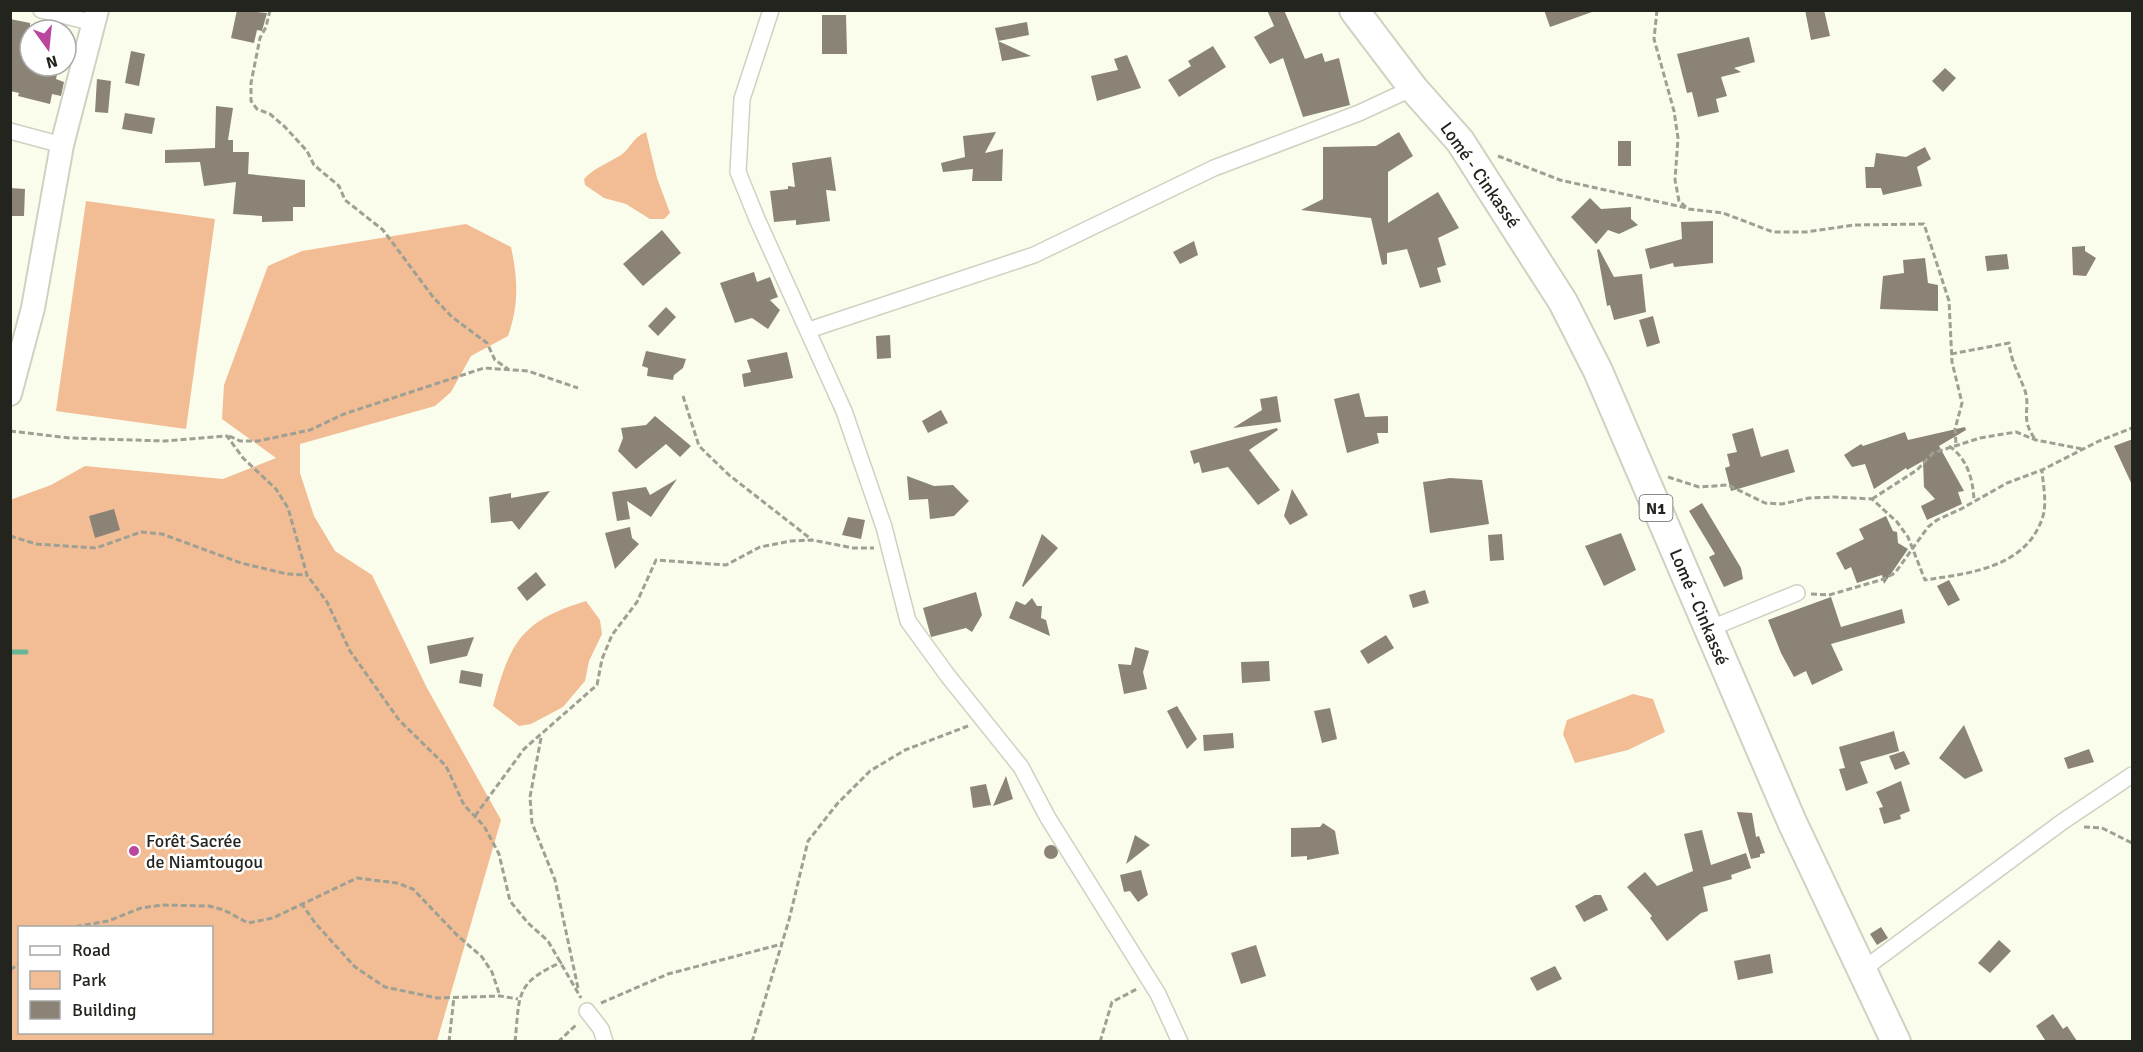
<svg xmlns="http://www.w3.org/2000/svg" width="2143" height="1052" viewBox="0 0 2143 1052" font-family="Signika,sans-serif">
<style>
.green{fill:#f2bd94;fill-rule:evenodd}
.lines{fill:none;stroke-linecap:round;stroke-linejoin:round}
.stream{stroke:#66b594;stroke-width:5}
.building{fill:#8a8376}
.street-casing{stroke:#cfd1c1;stroke-width:18}
.secondary-casing{stroke:#cfd1c1;stroke-width:26}
.highway-casing{stroke:#cfd1c1;stroke-width:32}
.path{stroke:#9ea094;stroke-width:3;stroke-dasharray:6 3;stroke-linecap:butt}
.street{stroke:#fff;stroke-width:15}
.secondary{stroke:#fff;stroke-width:22}
.highway{stroke:#fff;stroke-width:28}
.poi-dot{fill:#bb469d;stroke:#fff;stroke-width:2}
.labels{text-anchor:middle;stroke-width:5;stroke-linejoin:round;paint-order:stroke}
.shield{fill:#fff;stroke:#656662;stroke-width:1.5}
.shield-label{font-size:16px;font-weight:bold;fill:#23241e}
.street-label{font-size:18px;fill:#23241e;stroke:#fff}
.poi-label{font-size:18px;fill:#23241e;stroke:#fff;text-anchor:start}
</style>
<rect width="100%" height="100%" fill="#fafcec"/>
<g class="green">
<path d="M646,132l11,46 13,35 -6,6h-14l-24,-15 -22,-6 -19,-13 -1,-6c11,-12 23,-15 37,-24 10,-7 12,-18 25,-23z"/>
<path d="M86,201l129,18 -29,210 -130,-18z"/>
<path d="M466,224l45,23c7,32 8,58 -3,89l-37,20 -20,36 -16,14 -135,38v29l14,43 21,35 37,24 55,113 74,132 -64,221h-426l-1,-541 41,-15 34,-19 138,13 53,-21 -54,-39 2,-34 44,-119 34,-15zM20,928h192v104h-192z"/>
<path d="M586,601l14,19 2,14 -13,27 -4,20 -22,26 -32,17 -12,2 -26,-20c17,-64 28,-85 93,-105z"/>
<path d="M1633,694l20,5 12,33 -37,18 -53,13 -12,-29 4,-14z"/>
</g>
<g class="lines">
<path class="stream" d="M10,652h16"/>
</g>
<g class="building">
<path d="M237,10l30,3 -5,18 -5,-1 -3,13 -23,-5z"/>
<path d="M1267,10h17l21,49 17,-6 3,9 14,-4 11,47 -47,12 -20,-59 -13,6 -16,-27 20,-11z"/>
<path d="M1544,10h48v2l-42,15z"/>
<path d="M1805,10h19l6,26 -19,4z"/>
<path d="M822,15h24l1,39h-25z"/>
<path d="M10,19l20,4v43h29l-3,13 8,3 -3,14 -9,-2 -2,10 -32,-8 1,-3 -9,-2z"/>
<path d="M1027,22l2,13 -31,6 -3,-13z"/>
<path d="M1749,37l6,25 -21,6 7,4 -20,5 6,19 -11,3 3,13 -21,5 -6,-25 -5,1 -10,-39z"/>
<path d="M998,41l33,15 -29,5z"/>
<path d="M1213,46l13,21 -47,30 -11,-17 23,-14 -3,-5z"/>
<path d="M131,51l14,3 -6,32 -14,-3z"/>
<path d="M1127,55l14,33 -44,13 -6,-25 27,-6 -4,-11z"/>
<path d="M1945,68l11,10 -13,14 -11,-11z"/>
<path d="M97,79l14,2 -3,32 -13,-1z"/>
<path d="M216,106l17,2 -5,32h5v12h16l-1,22 57,6v27h-12v14l-31,1v-6l-29,-2 3,-32 -32,4 -4,-24 -35,1v-13l50,-2z"/>
<path d="M125,113l30,5 -3,16 -30,-5z"/>
<path d="M996,132l-11,21 18,-4 -1,32h-30l1,-12 -30,3 -2,-9 24,-6 -2,-21z"/>
<path d="M1399,132l14,24 -25,16v51l50,-31 21,36 -21,10 8,27 -9,3 4,14 -21,6 -13,-39 -20,4v11l-5,1 -11,-47 -70,-8 22,-11v-52l53,-1z"/>
<rect x="1618" y="141" width="13" height="25"/>
<path d="M1925,147l6,12 -14,8 5,19 -39,9 -2,-7h-15l-1,-21h9l2,-14 30,4z"/>
<path d="M831,157l5,34 -10,-1 4,31 -34,4v-5l-22,2 -4,-31 18,-2v-3l7,1 -3,-24z"/>
<path d="M10,188l15,1 -1,27h-14z"/>
<path d="M1590,198l11,11 30,-2v12l7,6 -19,9 -11,-4 -12,14 -25,-27z"/>
<path d="M1713,221v42l-39,4 -1,-4 -23,6 -5,-20 37,-10 -1,-17z"/>
<path d="M662,230l19,23 -38,33 -20,-22z"/>
<path d="M1194,241l4,14 -18,9 -7,-12z"/>
<path d="M2085,246v5l11,7 -10,18 -13,-1 -1,-28z"/>
<path d="M1599,249l15,28 28,-3 4,38 -32,8 -4,-15 -3,1 -10,-56z"/>
<path d="M2007,254l2,15 -22,2 -2,-15z"/>
<path d="M1925,258l3,25 10,2v26l-58,-2 3,-33 21,-3 -1,-13z"/>
<path d="M754,272l3,10 13,-5 8,20 -8,3 10,10 -12,19 -16,-11 -17,5 -15,-40z"/>
<path d="M666,307l10,10 -18,19 -10,-10z"/>
<path d="M1653,316l7,27 -13,4 -8,-27z"/>
<path d="M890,335l1,23 -14,1 -1,-23z"/>
<path d="M646,351l40,8 -3,9 -9,7 -1,5 -26,-4 1,-8 -6,-2z"/>
<path d="M787,352l6,26 -49,9 -2,-13 9,-2 -4,-12z"/>
<path d="M1359,393l6,24 23,-1v17h-11l2,10 -32,10 -13,-54z"/>
<path d="M1277,396l4,26 -48,6 29,-18 -2,-11z"/>
<path d="M941,410l7,13 -20,10 -6,-12z"/>
<path d="M655,416l36,30 -11,11 -14,-13 -30,25 -18,-18 5,-13 -2,-10 25,-3z"/>
<path d="M1965,427l1,3 -27,16 25,45 -6,1 4,12 -35,16 -6,-14 14,-7 -11,-12 -1,-26 -16,9 -1,-2 -32,21 -9,-25 -13,3 -8,-12 17,-11 2,2 42,-14 3,8z"/>
<path d="M1277,428l1,2 -29,20 31,40 -22,15 -30,-38 -26,6 -3,-11 -5,2 -4,-13z"/>
<path d="M1753,428l8,29 27,-8 7,23 -64,19 -6,-23 5,-2 -3,-12 10,-2 -5,-18z"/>
<path d="M2133,439v48l-19,-41z"/>
<path d="M907,476l27,10 19,-1 16,16 -15,15 -24,3 -2,-20 -19,1z"/>
<path d="M1450,478l32,2 7,44 -59,9 -7,-51z"/>
<path d="M677,479l-26,38 -24,-16 3,18 -13,2 -5,-29 34,-5 4,8z"/>
<path d="M1292,489l16,26 -18,10 -6,-9z"/>
<path d="M550,491l-31,39 -7,-9 -21,2 -2,-26 22,-4v5z"/>
<path d="M1702,503l39,65 2,11 -19,8 -15,-30 6,-3 -26,-43z"/>
<path d="M114,509l6,21 -25,8 -6,-22z"/>
<path d="M1886,516l7,15 4,1 1,11 10,6 -24,35 -2,-9 -25,8 -6,-16 -6,3 -9,-17 28,-14 -5,-10z"/>
<path d="M848,517l17,3 -4,19 -19,-4z"/>
<path d="M630,527l2,11 7,6 -24,25 -10,-36z"/>
<path d="M1621,533l15,37 -32,16 -19,-40z"/>
<path d="M1042,534l16,14 -35,39 -1,-1z"/>
<path d="M1502,534l2,26 -14,1 -2,-26z"/>
<path d="M536,572l10,13 -19,16 -10,-13z"/>
<path d="M1949,580l11,20 -12,6 -11,-20z"/>
<path d="M1425,590l4,13 -16,5 -4,-13z"/>
<path d="M976,592l6,23 -10,17 -6,-4 -35,9 -8,-29z"/>
<path d="M1831,597l10,30 61,-18 3,14 -74,21 12,26 -31,15 -6,-14 -12,6 -13,-24 -13,-33z"/>
<path d="M1032,598l5,8h5l-1,12 5,2 4,16 -41,-18 7,-17 9,4z"/>
<path d="M1386,635l8,13 -26,16 -8,-13z"/>
<path d="M474,637l-7,19 -37,8 -3,-18z"/>
<path d="M1135,647l14,4 -6,21 4,17 -23,5 -6,-30 13,1z"/>
<path d="M1269,661l1,20 -28,2 -1,-21z"/>
<path d="M461,670l22,4 -2,13 -22,-4z"/>
<path d="M1177,706l20,33 -10,10 -20,-38z"/>
<path d="M1330,708l7,31 -15,4 -8,-32z"/>
<path d="M1964,725l19,46 -18,8 -26,-21z"/>
<path d="M1894,731l5,20 -39,11 8,21 -22,8 -7,-22 6,-1 -6,-21z"/>
<path d="M1233,733l1,15 -30,3 -1,-16z"/>
<path d="M2089,749l5,13 -26,7 -4,-11z"/>
<path d="M1904,751l6,13 -15,6 -6,-14z"/>
<path d="M1006,776l7,23 -20,7z"/>
<path d="M1901,781l9,30 -10,4 1,4 -17,5 -5,-16 4,-1 -7,-15z"/>
<path d="M986,784l5,21 -18,3 -3,-21z"/>
<path d="M1737,812l15,1 4,24 3,-1 6,17 -5,1v3l-9,2z"/>
<path d="M1323,823l12,8 4,23 -32,6v-4l-16,1v-29l29,-1z"/>
<path d="M1702,830l9,35 35,-12 5,15 -20,7 1,4 -29,8 5,24 -7,2 -34,28 -17,-23 2,-2 -25,-29 18,-15 12,14 36,-15 -9,-37z"/>
<path d="M1135,835l15,10 -24,19z"/>
<circle cx="1051" cy="852" r="7"/>
<path d="M1141,870l7,25 -10,7 -8,-11 -6,1 -4,-17z"/>
<path d="M1595,895h6l7,15 -24,12 -9,-16z"/>
<path d="M1881,927l7,11 -11,7 -7,-11z"/>
<path d="M1999,940l12,11 -21,22 -12,-10z"/>
<path d="M1256,945l10,31 -25,8 -10,-31z"/>
<path d="M1770,954l3,19 -35,7 -4,-19z"/>
<path d="M1555,966l7,13 -25,12 -7,-13z"/>
<path d="M2053,1014l10,15 4,-3 10,15h-35l3,-1 -9,-14z"/>
</g>
<g class="lines">
<defs>
<g id="street">
<path d="M41,10l53,13"/>
<path d="M771,10l-29,89 -4,73 19,47 87,192 40,116 24,94 40,55 73,91 27,51 110,176 22,48"/>
<path d="M10,131l52,14"/>
<path d="M809,330l225,-75 180,-87 145,-55 54,-25"/>
<path d="M1709,629l88,-36"/>
<path d="M1861,971l201,-149 70,-47"/>
<path d="M587,1011l14,18 4,13"/>
</g>
<path id="secondary" d="M10,394l23,-86 29,-163 35,-135"/>
<path id="highway" d="M1354,10l59,78 47,53 103,161 35,69 194,451 104,220"/>
</defs>
<use href="#street" class="street-casing"/>
<use href="#secondary" class="secondary-casing"/>
<use href="#highway" class="highway-casing"/>
<g class="path">
<path d="M270,10l-4,17 -6,11 -9,45v18l6,8 13,5 15,13 22,24 7,14 25,21 6,14 38,30 50,67 19,20 35,26 8,17 13,9"/>
<path d="M1657,10l-3,29 20,72 4,27 -3,42 4,21 9,8 35,4 50,19h33l48,-7 70,-1 25,77 3,61 10,41 -7,26 1,15"/>
<path d="M1498,156l62,24 127,28"/>
<path d="M1951,354l58,-11c2,18 9,29 15,45 8,20 -5,29 11,51"/>
<path d="M683,396l16,50 30,29 82,64"/>
<path d="M10,431l60,7 94,3 63,-5 16,22 33,31 12,19 19,67 20,27 23,49 49,69 47,46 18,39 20,21 15,28 11,47 18,22 20,18 33,57"/>
<path d="M229,436l11,5h18l52,-11 34,-16 140,-46 44,3 50,17"/>
<path d="M1949,446c19,13 24,34 25,55"/>
<path d="M1668,477l31,10 29,-2 37,18 17,1 27,-6 25,-1 38,2 25,23 11,15 17,43c45,-7 102,-12 118,-64 4,-14 0,-31 -1,-46"/>
<path d="M1872,499l45,-29 16,-17 47,-15 36,-6 20,8 46,9"/>
<path d="M10,536l26,8 60,4 45,-16 21,2 79,29 46,11 20,1"/>
<path d="M1811,594l18,1 55,-16 11,-6 33,-46 9,-7 24,-11 46,-26 35,-13 57,-29 33,-13"/>
<path d="M541,738l-11,59 2,26 23,57 23,108"/>
<path d="M475,816l49,-67 73,-64 5,-26 10,-24 25,-33 19,-42 70,5 34,-18 31,-6 21,-1 41,8h21"/>
<path d="M2084,827l18,1 30,15"/>
<path d="M301,903l15,21 39,43 30,20 52,11 63,-2 18,3"/>
<path d="M67,928l41,-7 33,-13 21,-3 47,1 15,4 24,13 25,-5 84,-40 40,5 16,6 44,46 25,22 10,15 8,24"/>
<path d="M10,970l10,-7"/>
<path d="M601,1003l67,-29 114,-30"/>
<path d="M449,1042l5,-45"/>
<path d="M515,1042c5,-47 -1,-59 47,-80"/>
<path d="M558,1042l19,-18"/>
<path d="M752,1042l37,-122 19,-79 29,-37 33,-33 35,-21 63,-24"/>
<path d="M1100,1042l12,-40 25,-13"/>
</g>
<use href="#street" class="street"/>
<use href="#secondary" class="secondary"/>
<use href="#highway" class="highway"/>
</g>
<circle class="poi-dot" cx="134" cy="851" r="6"/>
<g class="labels">
<rect class="shield" x="1639.5" y="495" width="33" height="26" rx="4.5"/>
<g class="shield-label">
<text x="1656" y="514">N1</text>
</g>
<g class="street-label">
<text transform="translate(1480 175) rotate(55)" y="6">Lomé - Cinkassé</text>
<text transform="translate(1699 607) rotate(67)" y="6">Lomé - Cinkassé</text>
</g>
<g class="poi-label">
<text x="146" y="847">Forêt Sacrée<tspan x="146" dy="21">de Niamtougou</tspan></text>
</g>
</g>
<rect width="2143" height="1052" fill="none" stroke="#23241e" stroke-width="24"/>
<rect x="18" y="926" width="195" height="108" fill="#ffffff" stroke="#a7a7a5" stroke-width="1.5"/>
<rect x="30" y="946" width="30" height="9" fill="#ffffff" stroke="#a7a7a5" stroke-width="1.5"/>
<text x="72" y="956" font-size="18" fill="#23241e">Road</text>
<rect x="30" y="971" width="30" height="18" fill="#f2bd94" stroke="#a7a7a5" stroke-width="1.5"/>
<text x="72" y="986" font-size="18" fill="#23241e">Park</text>
<rect x="30" y="1001" width="30" height="18" fill="#8a8376" stroke="#a7a7a5" stroke-width="1.5"/>
<text x="72" y="1016" font-size="18" fill="#23241e">Building</text>
<g transform="translate(48 48) rotate(165)"><circle r="28" fill="#ffffff" stroke="#a7a7a5" stroke-width="1.5"/>
<path d="M0-4.5L10 22L0 15L-10 22Z" fill="#bb469d"/>
<text y="-9" font-size="16" font-weight="bold" text-anchor="middle" fill="#23241e">N</text>
</g>
</svg>
